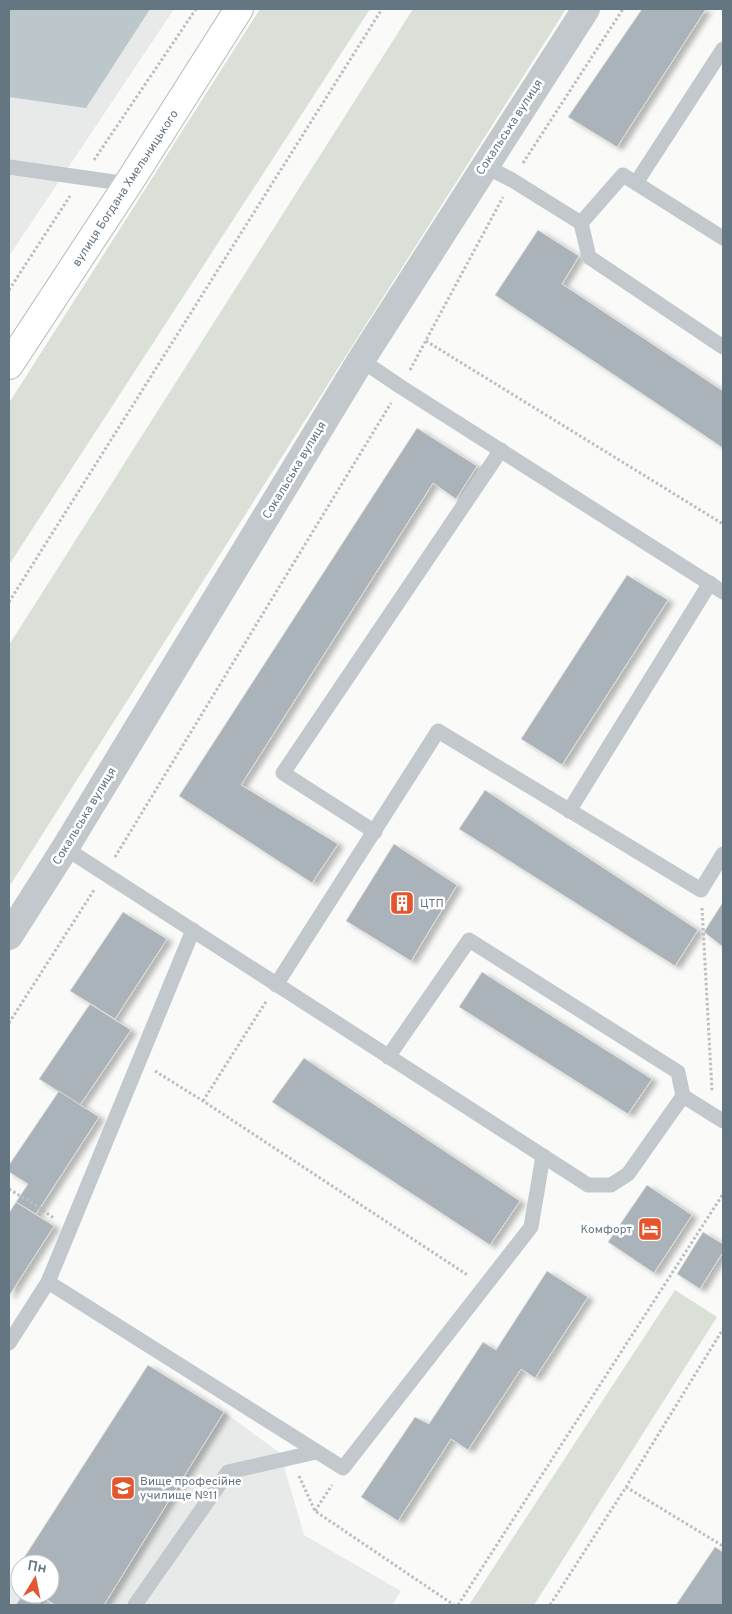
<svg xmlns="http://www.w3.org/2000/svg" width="732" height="1614" viewBox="0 0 732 1614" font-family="Overpass,sans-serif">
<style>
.built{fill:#e8e9e9}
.green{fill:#dadfd7}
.water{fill:#bbc7cb}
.building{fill:#aab3b9;stroke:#dcdcda;filter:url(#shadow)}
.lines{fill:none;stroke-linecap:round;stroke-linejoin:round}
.secondary-casing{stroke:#b3babf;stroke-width:30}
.path{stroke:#bbbfc2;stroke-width:3;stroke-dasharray:2.5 2.5;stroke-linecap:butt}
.lane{stroke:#c3c8cc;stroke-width:15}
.street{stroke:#c3c8cc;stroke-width:28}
.secondary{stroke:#fff;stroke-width:28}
.labels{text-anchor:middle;stroke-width:5;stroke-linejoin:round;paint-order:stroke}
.street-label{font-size:12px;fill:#657683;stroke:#fff}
.poi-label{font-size:12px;fill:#657683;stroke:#fff;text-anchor:start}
</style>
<defs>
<filter id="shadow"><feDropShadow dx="5.5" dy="3" stdDeviation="2.5" flood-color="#0004"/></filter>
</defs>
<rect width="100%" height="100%" fill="#fafaf8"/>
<g class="built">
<path d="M9,9h165l-165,247z"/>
<path d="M224,1412l56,41 24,82 97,56 -9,14h-383v-21l11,-18v28h30v-30z"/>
</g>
<g class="green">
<path d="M260,9h110l-361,556v-162z"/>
<path d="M413,9h153l-557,878v-242z"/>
<path d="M675,1290l42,27 -183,288h-65z"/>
</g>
<path class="water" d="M9,9h141l-64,99 -77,-11z"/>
<g class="building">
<path d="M642,9h64l-89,138 -49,-30z"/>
<path d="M538,230l41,26 -17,28 161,107v57l-228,-153z"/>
<path d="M417,428l60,38 -21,33 -23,-16 -192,302 97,59 -26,39 -133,-87z"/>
<path d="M627,575l41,25 -106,165 -41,-26z"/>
<path d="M485,790l213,140 -23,36 -216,-137z"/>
<path d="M394,844l63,41 -46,76 -65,-40z"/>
<path d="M723,902v45l-19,-15z"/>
<path d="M123,912l44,27 -52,80 -45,-28z"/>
<path d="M482,972l170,107 -24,35 -169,-107z"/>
<path d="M90,1004l41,26 -51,75 -41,-26z"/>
<path d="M304,1058l216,143 -30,44 -218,-143z"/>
<path d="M59,1091l40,26 -63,97 -20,-12 12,-18 -19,-12v-7z"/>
<path d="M647,1185l45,30 -38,58 -46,-31z"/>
<path d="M16,1202l38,24 -45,70v-83z"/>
<path d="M703,1232l20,12v8l-23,37 -23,-15z"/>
<path d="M547,1271l41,26 -53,81 -14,-9 -53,81 -17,-11 -53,82 -37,-24 54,-80 14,7 54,-82 13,8z"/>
<path d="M148,1365l76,47 -120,193h-49l-12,-8 -5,8h-22l7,-11h27v-30h-30z"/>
<path d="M715,1547l8,5v53h-47z"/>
<path d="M20,1564v18l-8,-5z"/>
</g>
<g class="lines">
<defs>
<path id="secondary" d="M9,365l119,-181 111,-175"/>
</defs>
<use href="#secondary" class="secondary-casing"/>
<g class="path">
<path d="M94,160l102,-151"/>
<path d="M523,163l100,-154"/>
<path d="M9,290l61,-94"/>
<path d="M426,341l297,183"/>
<path d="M410,370l93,-173"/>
<path d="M9,602l373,-593"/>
<path d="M115,857l276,-454"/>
<path d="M702,908l10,183"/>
<path d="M9,1023l85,-133"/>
<path d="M155,1071l48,30 266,175"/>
<path d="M203,1101l64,-101"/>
<path d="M9,1189l31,19 15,11"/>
<path d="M299,1476l16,35 139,94"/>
<path d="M626,1487l97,59"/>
<path d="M315,1511l17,-26"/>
<path d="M458,1605l265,-411"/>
<path d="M550,1605l76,-118 97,-158"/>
</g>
<g class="lane">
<path d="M485,166l27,14 69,43 42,-48 100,63"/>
<path d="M9,167l119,17"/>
<path d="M636,183l87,-134"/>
<path d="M581,223l8,34 134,90"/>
<path d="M361,360l40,27 322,205"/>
<path d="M569,811l141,-228"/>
<path d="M375,832l-92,-59 218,-323"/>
<path d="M65,848l523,337h23l17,-11 55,-78 40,25"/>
<path d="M276,985l162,-254 263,159 22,-36"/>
<path d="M388,1057l81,-117 209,132 5,24"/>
<path d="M48,1282l145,-352"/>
<path d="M9,1343l39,-61 295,186 188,-241 12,-71"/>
<path d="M135,1605l93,-133 88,-20"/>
</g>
<path class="street" d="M9,936l56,-88 296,-488 225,-351"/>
<use href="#secondary" class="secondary"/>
</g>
<defs>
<symbol id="building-square" viewBox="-11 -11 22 22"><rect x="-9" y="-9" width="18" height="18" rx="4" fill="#e4572e" stroke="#fff"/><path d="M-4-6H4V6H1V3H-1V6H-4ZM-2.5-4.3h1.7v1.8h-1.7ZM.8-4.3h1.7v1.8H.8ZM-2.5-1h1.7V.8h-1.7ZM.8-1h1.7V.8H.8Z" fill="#fff"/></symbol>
<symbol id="hotel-square" viewBox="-11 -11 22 22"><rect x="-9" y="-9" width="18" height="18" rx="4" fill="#e4572e" stroke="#fff"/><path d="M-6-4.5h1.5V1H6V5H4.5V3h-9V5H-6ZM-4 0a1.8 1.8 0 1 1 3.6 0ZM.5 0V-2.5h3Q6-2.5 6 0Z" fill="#fff"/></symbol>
<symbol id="university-square" viewBox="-11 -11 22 22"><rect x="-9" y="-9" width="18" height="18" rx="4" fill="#e4572e" stroke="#fff"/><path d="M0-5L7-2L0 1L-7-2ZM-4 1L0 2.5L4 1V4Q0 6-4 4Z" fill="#fff"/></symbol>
</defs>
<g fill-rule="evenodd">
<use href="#building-square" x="388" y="889" width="28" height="28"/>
<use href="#hotel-square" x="636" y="1215" width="28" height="28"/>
<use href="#university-square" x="109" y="1474" width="28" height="28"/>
</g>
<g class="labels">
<g class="street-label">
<text transform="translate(509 127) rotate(-57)" y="4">Сокальська вулиця</text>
<text transform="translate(125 188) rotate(-57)" y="4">вулиця Богдана Хмельницького</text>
<text transform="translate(294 470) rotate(-59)" y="4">Сокальська вулиця</text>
<text transform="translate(84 816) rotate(-59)" y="4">Сокальська вулиця</text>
</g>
<g class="poi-label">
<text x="420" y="907">ЦТП</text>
<text x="632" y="1233" text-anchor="end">Комфорт</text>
<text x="140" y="1485">Вище професійне<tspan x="140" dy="14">училище №11</tspan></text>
</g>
</g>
<rect width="732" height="1614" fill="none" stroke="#657683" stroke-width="20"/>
<g transform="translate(35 1579) rotate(10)"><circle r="24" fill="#ffffff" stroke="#c1c8cd"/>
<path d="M0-4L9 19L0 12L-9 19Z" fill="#e4572e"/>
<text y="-8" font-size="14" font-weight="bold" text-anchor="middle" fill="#657683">Пн</text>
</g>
</svg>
